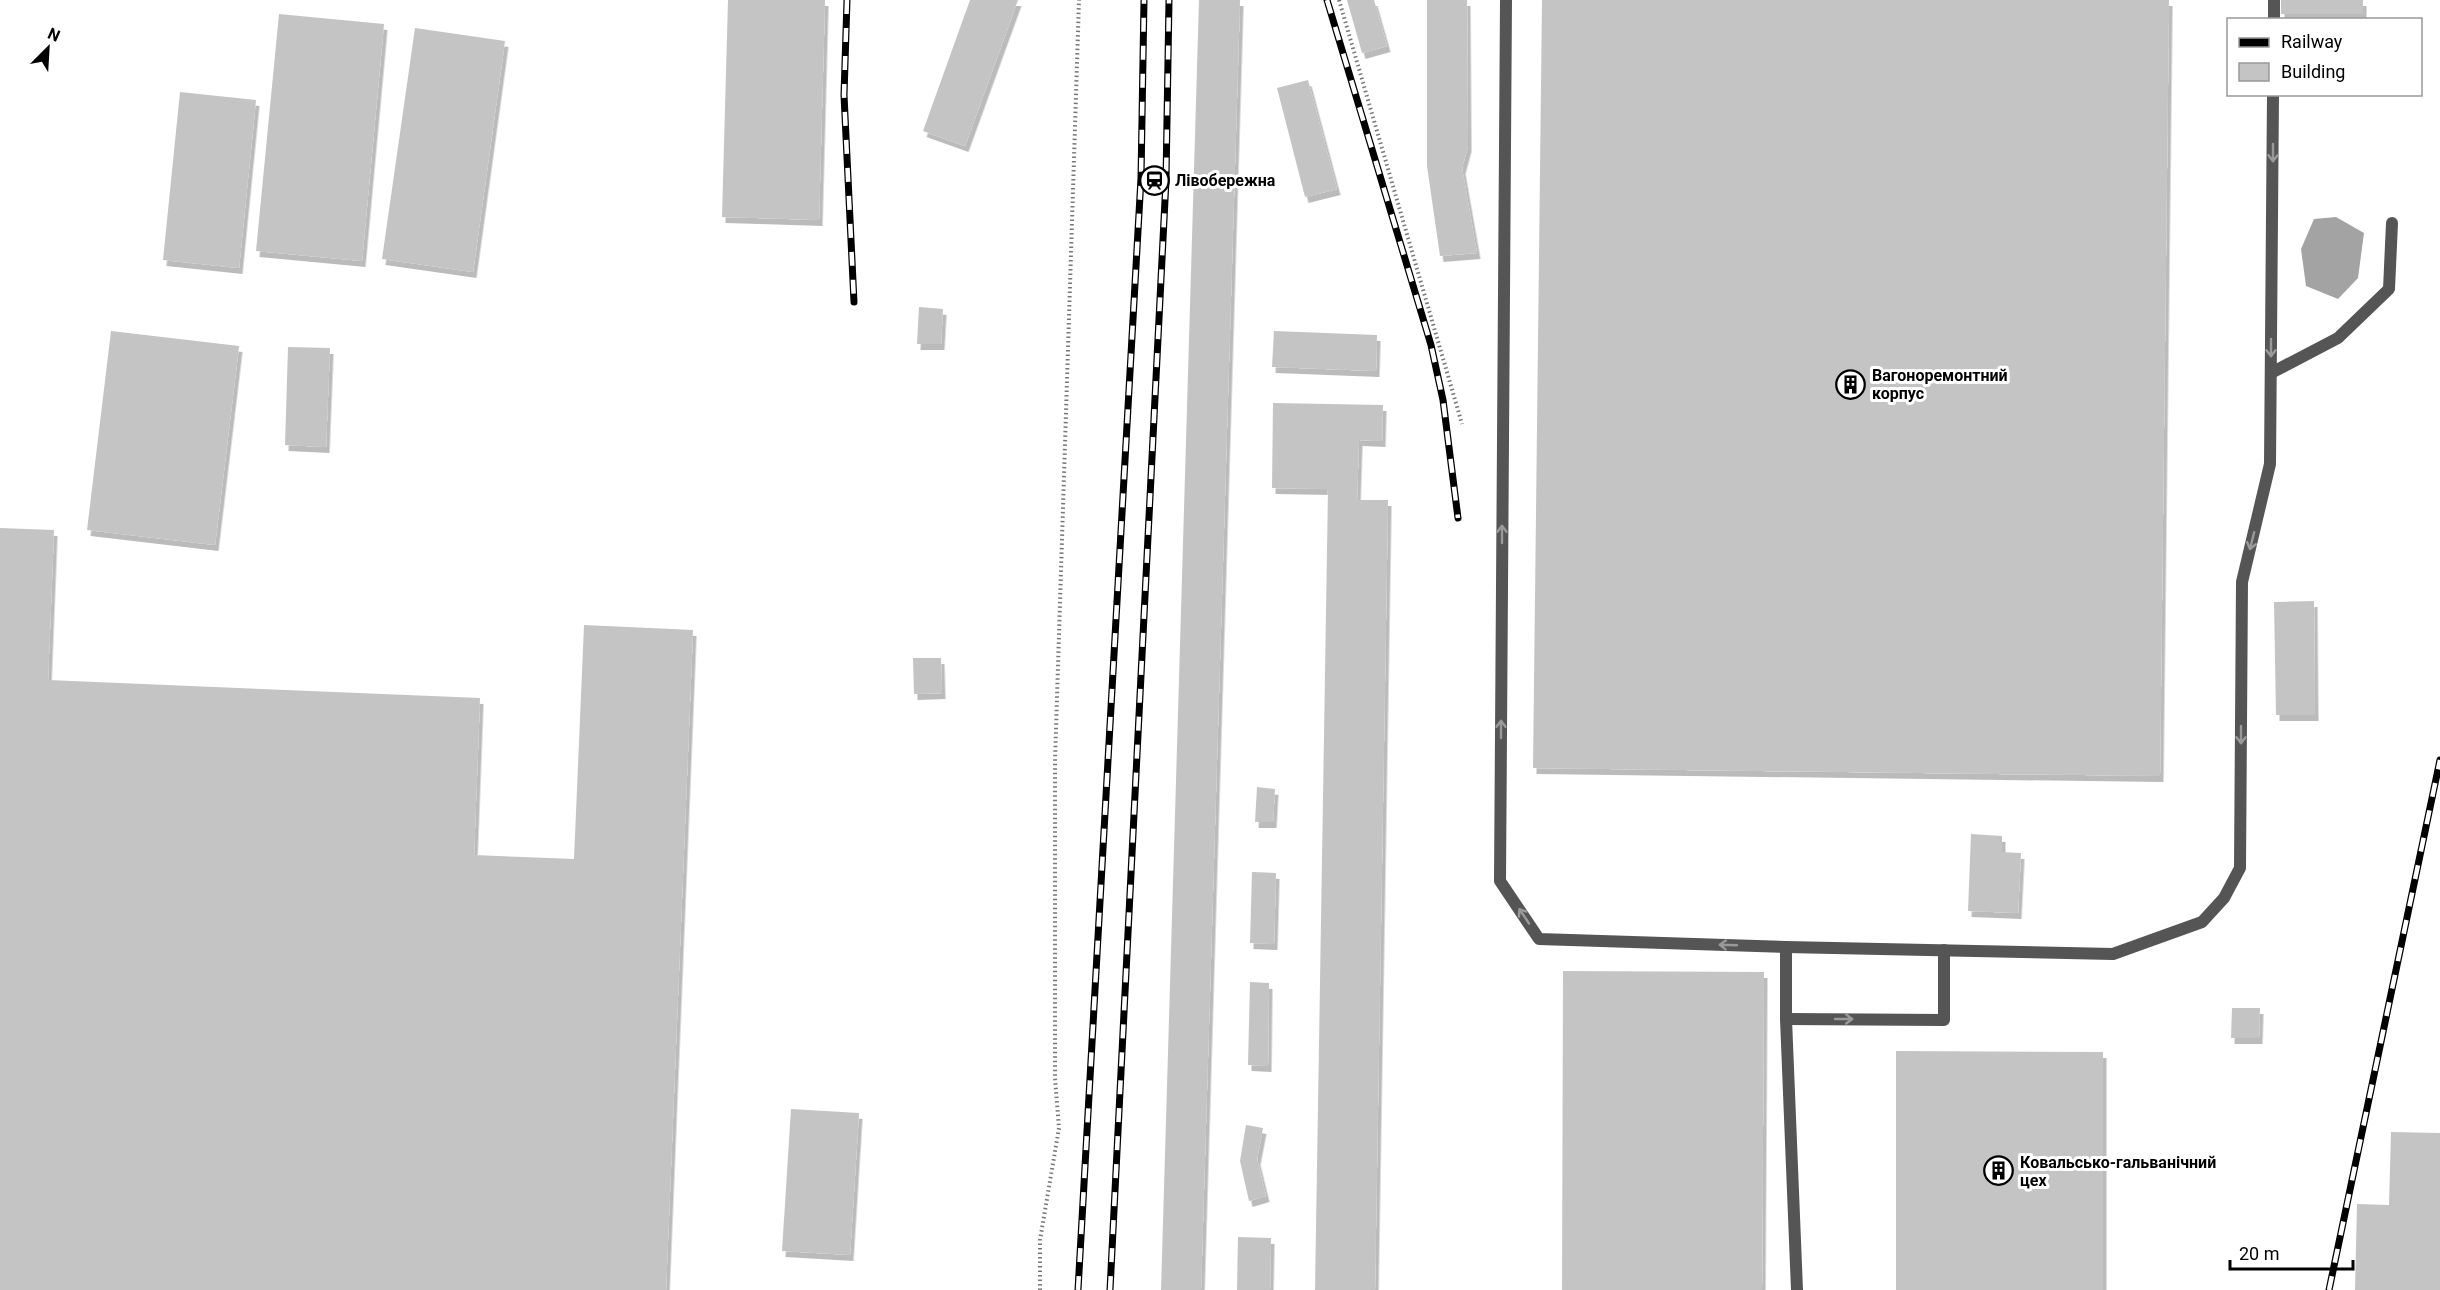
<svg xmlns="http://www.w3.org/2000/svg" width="2440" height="1290" viewBox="0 0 2440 1290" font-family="Roboto,sans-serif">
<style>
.water{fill:#a3a3a3}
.building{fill:#c4c4c4;filter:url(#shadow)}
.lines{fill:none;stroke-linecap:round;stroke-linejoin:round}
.path{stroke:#777;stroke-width:4;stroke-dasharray:1.5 3;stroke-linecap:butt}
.lane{stroke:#555;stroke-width:12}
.rail-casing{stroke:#000;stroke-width:7}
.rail{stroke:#fff;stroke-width:4.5;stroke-dasharray:14;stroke-linecap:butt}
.oneway{stroke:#999}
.labels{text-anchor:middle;stroke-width:6;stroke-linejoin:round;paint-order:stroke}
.poi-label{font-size:16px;font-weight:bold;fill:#000;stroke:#fff;text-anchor:start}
</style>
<defs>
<filter id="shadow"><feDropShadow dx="3.5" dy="6" stdDeviation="0" flood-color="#0004"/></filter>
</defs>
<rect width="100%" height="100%" fill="#fff"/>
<path class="water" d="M2336,217l28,16 -6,45 -20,21 -32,-13 -5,-37 13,-30z"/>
<g class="building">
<path d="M728,0h97l-6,220 -97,-3z"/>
<path d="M970,0h48l-53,146 -42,-15z"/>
<path d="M1199,0h41l-39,1290h-40z"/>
<path d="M1347,0h27l13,46 -25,7z"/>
<path d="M1427,0h40l1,146 -6,22 15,85 -37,3 -13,-90z"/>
<path d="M1542,0h627l-9,776 -627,-8z"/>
<rect x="2281" y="0" width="82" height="14"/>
<path d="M279,14l105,10 -22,237 -106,-10z"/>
<path d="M415,28l90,13 -32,231 -91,-13z"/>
<path d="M1308,80l29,109 -32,8 -28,-109z"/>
<path d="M180,92l76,8 -17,168 -76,-8z"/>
<path d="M919,307l24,2 -2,35h-24z"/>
<path d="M111,331l128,15 -24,199 -128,-15z"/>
<path d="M1274,331l103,4 -1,36 -104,-4z"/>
<path d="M288,347l42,1 -4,99 -41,-2z"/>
<path d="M1273,403l110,2 -1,36 -23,-1 -2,60h31l-13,790h-60l13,-801 -56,-1z"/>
<path d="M0,528l54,2 -6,150 432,18 -6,157 100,4 10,-234 109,5 -27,660h-666z"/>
<path d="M2314,601l1,114h-39l-2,-113z"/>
<path d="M913,658h28l1,35 -28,1z"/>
<path d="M1257,787l18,2 -2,33h-18z"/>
<path d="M1971,834l31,2v16l19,1 -3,60 -50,-2z"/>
<path d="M1252,872l24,1 -2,71 -24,-1z"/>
<path d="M1563,971l201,1 -2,318h-200z"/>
<path d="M1250,982l19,1 -1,83 -20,-1z"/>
<path d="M2232,1008h28l-1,30h-28z"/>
<path d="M1896,1051l207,1v238h-207z"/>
<path d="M791,1109l68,4 -9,142 -68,-4z"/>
<path d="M1246,1125l17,3 -6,31 9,37 -17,5 -9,-40z"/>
<path d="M2391,1132l49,1v157h-85l2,-86 32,1z"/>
<path d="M1238,1237l33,1 -1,52h-33z"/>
</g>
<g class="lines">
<g class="path">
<path d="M1339,0l123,424"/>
<path d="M1040,1290v-50l19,-112 -4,-50v-317l24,-761"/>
</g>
<g class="lane">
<path d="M1506,0l-6,881 39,58 247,8 327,7 89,-32 22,-24 16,-30 2,-286 28,-118 3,-370"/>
<path d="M2274,20v-20"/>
<path d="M2271,373l67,-35 51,-49 3,-66"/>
<path d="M1786,947v72l11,271"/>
<path d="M1786,1019l158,1v-70"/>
</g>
<defs>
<g id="rail">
<path d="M847,0l-3,95 10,207"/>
<path d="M1327,0l104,345 12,55 15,118"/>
<path d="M1078,1290l63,-1112 3,-178"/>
<path d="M1110,1290l56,-1110 3,-180"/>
<path d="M2329,1290l111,-530"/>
</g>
</defs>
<use href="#rail" class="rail-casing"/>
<use href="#rail" class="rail"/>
</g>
<defs><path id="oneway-shaft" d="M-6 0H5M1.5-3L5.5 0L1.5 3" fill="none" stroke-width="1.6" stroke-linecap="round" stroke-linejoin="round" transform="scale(1.5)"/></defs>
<g class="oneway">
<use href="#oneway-shaft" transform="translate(2273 153) rotate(90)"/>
<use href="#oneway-shaft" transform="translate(2271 348) rotate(90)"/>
<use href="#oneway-shaft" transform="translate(1502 534) rotate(-90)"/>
<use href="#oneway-shaft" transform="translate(2252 541) rotate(104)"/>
<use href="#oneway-shaft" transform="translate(1501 729) rotate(-90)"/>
<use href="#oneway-shaft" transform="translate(2241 735) rotate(90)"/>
<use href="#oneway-shaft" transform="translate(1524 916) rotate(-124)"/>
<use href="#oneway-shaft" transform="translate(1728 945) rotate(-178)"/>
<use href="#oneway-shaft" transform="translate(1844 1019)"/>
</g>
<defs>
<symbol id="station-ring" viewBox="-11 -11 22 22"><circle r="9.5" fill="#fff" stroke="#000" stroke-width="1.5"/><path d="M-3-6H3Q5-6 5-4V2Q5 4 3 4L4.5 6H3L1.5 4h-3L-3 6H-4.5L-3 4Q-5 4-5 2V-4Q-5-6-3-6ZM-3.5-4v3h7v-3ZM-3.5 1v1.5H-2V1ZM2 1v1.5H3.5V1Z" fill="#000"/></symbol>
<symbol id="building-ring" viewBox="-11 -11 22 22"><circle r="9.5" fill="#fff" stroke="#000" stroke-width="1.5"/><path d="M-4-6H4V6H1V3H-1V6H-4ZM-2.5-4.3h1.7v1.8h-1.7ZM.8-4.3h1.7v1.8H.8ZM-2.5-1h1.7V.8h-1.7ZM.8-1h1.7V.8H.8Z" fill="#000"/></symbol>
</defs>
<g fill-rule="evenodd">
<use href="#station-ring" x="1138" y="164" width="33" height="33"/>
<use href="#building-ring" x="1834" y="368" width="33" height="33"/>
<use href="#building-ring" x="1982" y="1154" width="33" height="33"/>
</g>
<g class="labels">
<g class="poi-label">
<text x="1175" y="186">Лівобережна</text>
<text x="1872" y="381">Вагоноремонтний<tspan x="1872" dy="18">корпус</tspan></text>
<text x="2020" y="1168">Ковальсько-гальванічний<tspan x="2020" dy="18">цех</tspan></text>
</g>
</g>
<rect x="2227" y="18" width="195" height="78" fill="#ffffff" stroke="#999999" stroke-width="1.5"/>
<rect x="2239" y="38" width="30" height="9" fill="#000000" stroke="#999999" stroke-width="1.5"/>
<text x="2281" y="48" font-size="18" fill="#000000">Railway</text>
<rect x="2239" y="63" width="30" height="18" fill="#c4c4c4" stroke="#999999" stroke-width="1.5"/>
<text x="2281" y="78" font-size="18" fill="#000000">Building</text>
<g transform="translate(48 48) rotate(24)" stroke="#ffffff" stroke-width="4.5" paint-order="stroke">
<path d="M0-4.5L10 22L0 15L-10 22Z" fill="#000000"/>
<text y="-9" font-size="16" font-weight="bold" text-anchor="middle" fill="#000000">N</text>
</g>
<path d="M2230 1260v9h123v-9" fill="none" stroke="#000000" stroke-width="3"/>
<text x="2239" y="1260" font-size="18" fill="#000000" stroke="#ffffff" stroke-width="4.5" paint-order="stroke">20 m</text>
</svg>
